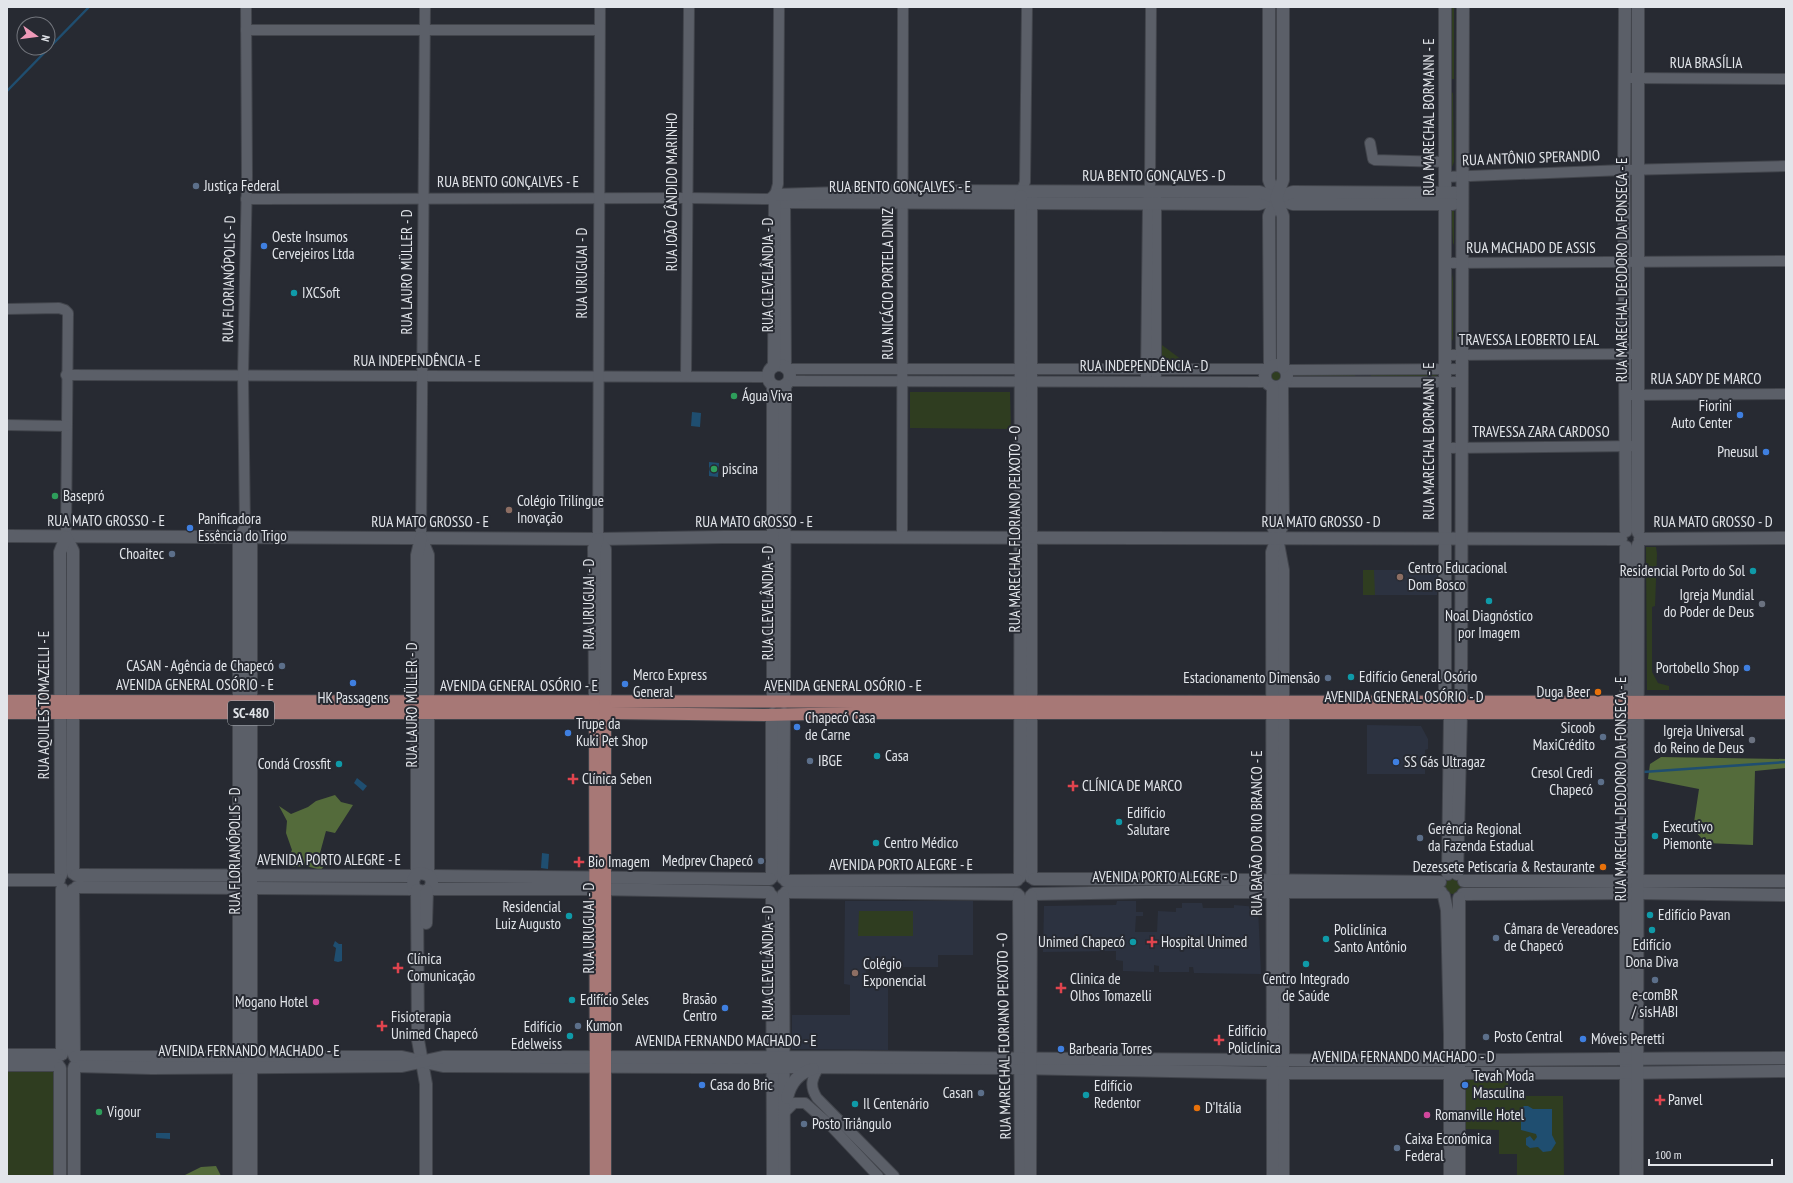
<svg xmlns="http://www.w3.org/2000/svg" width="1793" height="1183" viewBox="0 0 1793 1183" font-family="'PT Sans Narrow',sans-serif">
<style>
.built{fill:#2c3240}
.green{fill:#2f3d20}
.forest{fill:#546b3b}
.water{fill:#1f4e70}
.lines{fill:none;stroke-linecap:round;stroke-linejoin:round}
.stream{stroke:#1f4e70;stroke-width:2.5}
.minor-casing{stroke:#42454c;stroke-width:12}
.tertiary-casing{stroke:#42454c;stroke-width:14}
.primary-casing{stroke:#42454c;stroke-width:14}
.minor{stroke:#5b5f68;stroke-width:10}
.tertiary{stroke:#5b5f68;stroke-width:12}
.primary{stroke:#a77876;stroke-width:12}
.service-dot{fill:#5c6f8a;stroke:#272a32;stroke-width:1.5}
.shop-dot{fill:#3f7fe0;stroke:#272a32;stroke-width:1.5}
.culture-dot{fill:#0f9aa8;stroke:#272a32;stroke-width:1.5}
.leisure-dot{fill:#2e9e5b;stroke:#272a32;stroke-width:1.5}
.education-dot{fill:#8d6e63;stroke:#272a32;stroke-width:1.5}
.worship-dot{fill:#6b7280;stroke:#272a32;stroke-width:1.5}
.food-dot{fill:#e8710a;stroke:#272a32;stroke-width:1.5}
.health-dot{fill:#e0444e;stroke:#272a32;stroke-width:1.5}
.hotel-dot{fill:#d1479c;stroke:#272a32;stroke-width:1.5}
.labels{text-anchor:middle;stroke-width:4;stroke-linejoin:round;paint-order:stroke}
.shield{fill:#272a32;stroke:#aaadb3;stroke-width:1}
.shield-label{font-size:14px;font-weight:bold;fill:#e2e5ea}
.street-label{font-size:15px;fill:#e2e5ea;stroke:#272a32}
.poi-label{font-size:15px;fill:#e2e5ea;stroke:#272a32;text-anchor:start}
</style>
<rect width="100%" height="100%" fill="#272a32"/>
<g class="built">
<rect x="1363" y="570" width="74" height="25"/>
<path d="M1367,725l54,1 7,13v10l-3,1v24h-58z"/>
<path d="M845,901h128v54h-35v12h-72l-1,11 7,1v5h16v66l-96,-1v-34h58v-30l-6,-1z"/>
<path d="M1117,901h19v11h7v4h-7l-1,16h22l1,-21 18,1v-4h6v-5h20l1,5h31v-3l24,2 3,67 -67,-1 -1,-6h-4v5h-30v-6l-5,-1v7l-31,-1v-10l-7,-1v-9l-73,1 1,-46 72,-1z"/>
</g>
<g class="green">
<path d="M1275,7h3v36h-4z"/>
<rect x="1452" y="7" width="2" height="72"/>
<rect x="1630" y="7" width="2" height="62"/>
<rect x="1274" y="83" width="3" height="99"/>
<path d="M1630,86h3l-1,73h-2z"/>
<path d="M1453,92l1,70 -2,5 -1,-72z"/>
<rect x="1629" y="177" width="3" height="73"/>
<path d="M1454,207v36l-1,2 -2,-36z"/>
<path d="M1274,212h3l-1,69h-3z"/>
<rect x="1629" y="270" width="3" height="72"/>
<path d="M1453,273v66l-1,2 -1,-52z"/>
<path d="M1274,305h3l1,56 -4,-1z"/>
<path d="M1162,345l20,15h-20z"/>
<circle cx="1276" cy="377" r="6"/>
<path d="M1293,374l62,1v1l-62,1z"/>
<path d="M1371,374h63l3,1 -1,2h-65z"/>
<path d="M910,392h100l1,37 -101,-1z"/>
<path d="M1646,547h10l1,7 -2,52 -3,1v65l6,11 11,3v4h-22z"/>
<path d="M1363,570h11l1,25h-12z"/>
<circle cx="1453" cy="886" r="8"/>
<path d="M859,911h54v25h-55z"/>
<path d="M7,1071h46l1,105h-47z"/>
<path d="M1464,1079l44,1 1,16h54l1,80h-47v-22h-18v-24l-36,-1z"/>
</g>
<g class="forest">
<path d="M1661,757l125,2v9l-31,3 -2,74 -47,-2 -13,-14 6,-40 -51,-10 2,-15z"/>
<path d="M335,795l6,7 12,3 -18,28 -9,-2 -6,22 6,10 -5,7 -15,-4 -16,1 -3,-6 5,-11 -6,-17 1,-12 -8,-15 12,8 17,-7 8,-6z"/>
<path d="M216,1166l5,10h-38l18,-9z"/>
</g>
<g class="water">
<path d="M692,412l9,1 -1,14 -9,-1z"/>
<path d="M709,462l10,1 -1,14 -9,-1z"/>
<path d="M357,778l10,8 -4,5 -9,-8z"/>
<path d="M542,853l7,1 -1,15 -7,-1z"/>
<path d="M335,941l4,3h3v17l-4,1 -4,-1 2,-13 -3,-2z"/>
<path d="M1524,1106h4l5,3h19v26l4,8 -5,8 -8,1 -5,-5 -8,1 -4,-3v-7l4,-2 4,5 3,-4 -1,-3 -15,-4v-21z"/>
<path d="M156,1133h14v6l-14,-1z"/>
</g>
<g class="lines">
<g class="stream">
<path d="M7,91l82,-84"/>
<path d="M1643,772l143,-10"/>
</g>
<defs>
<g id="minor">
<path d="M246,30h353"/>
<path d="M1630,78l156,1"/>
<path d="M1370,143l3,16 2,1 70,2"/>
<path d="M1445,177l179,-7 162,-4"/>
<path d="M1021,192l4,-10 2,-175"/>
<path d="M1156,197v178"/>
<path d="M246,199l441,-1 82,1 6,3"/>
<path d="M769,199l6,-4 3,-11 1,-177"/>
<path d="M1445,263l341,-2"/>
<path d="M7,309l52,-1 6,2 3,3 -2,224"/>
<path d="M1445,355l193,-1"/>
<path d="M788,369h479"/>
<path d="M1286,370l176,-1"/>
<path d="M66,375l702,2"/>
<path d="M686,376l3,-369"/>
<path d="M1146,377l2,-173 2,-20 1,-177"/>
<path d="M789,381l477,1"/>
<path d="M1286,382h176"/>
<path d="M1630,395l156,-1"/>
<path d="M7,425l59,1"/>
<path d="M1445,448l193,-2"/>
<path d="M239,537l6,-10 -2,-151 4,-200 -1,-169"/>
<path d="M902,537l1,-530"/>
<path d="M421,538l4,-531"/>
<path d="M598,539l2,-532"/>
<path d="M819,1067c-7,11 -10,19 -2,31l77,78"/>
<path d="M784,1113l10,-10h11l25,22 48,51"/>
</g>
<g id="tertiary">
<path d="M1269,7v173l7,18 -7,18 1,151"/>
<path d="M1445,7v695l5,11 -2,161"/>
<path d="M1625,7l-1,173 2,351"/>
<path d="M784,195l1,172"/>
<path d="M1031,195v682"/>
<path d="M775,202l484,2 17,-6 17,6h160"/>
<circle cx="1276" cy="376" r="11"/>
<circle cx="779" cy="376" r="11"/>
<path d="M774,366l1,-171 128,-4 357,1 16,6 17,-6 169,1"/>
<path d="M1283,367v-151l-7,-18 7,-18v-173"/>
<path d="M1282,386l1,138 -6,14 6,32v606"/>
<path d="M1273,387l-1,137 5,14 -5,14 1,624"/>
<path d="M1638,532v-525"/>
<path d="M7,536l591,3 125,-2 898,2"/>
<path d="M66,537l7,14v322"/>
<path d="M239,537v639"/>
<path d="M421,538l7,17v319"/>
<path d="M598,539l7,10v153"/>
<path d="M1640,539l146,-1"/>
<path d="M1626,547v629"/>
<path d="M595,702l-1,-154 4,-9"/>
<path d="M773,702v-316"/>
<path d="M784,702l1,-317"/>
<path d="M772,714v163"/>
<path d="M417,874v-319l4,-17"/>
<path d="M1457,874l4,-161 2,-706"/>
<path d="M61,875l-1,-323 6,-15"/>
<path d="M76,875l339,1"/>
<path d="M430,876l340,3"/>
<path d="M1020,877l1,-681"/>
<path d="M783,878l1,-164"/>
<path d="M1034,879h112l294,3"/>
<path d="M7,880h52"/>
<path d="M786,881l231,-1"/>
<path d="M1464,881h322"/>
<path d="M77,887l337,2"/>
<path d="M430,889l2,-7 -2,-6 -8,-3 -5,1 -4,6 1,9 9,3 7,-3h165l174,3"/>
<path d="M73,890l1,165"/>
<path d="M417,890l1,150 8,44v92"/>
<path d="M786,892l231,2"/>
<path d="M1033,894l113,-2h295"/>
<path d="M1463,894l174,-1 149,2"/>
<path d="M783,895l1,281"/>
<path d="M772,896l1,280"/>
<path d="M1019,896l2,280"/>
<path d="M1444,896l3,14 3,125v141"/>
<path d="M1459,898v278"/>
<path d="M426,923l1,-32"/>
<path d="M62,1054v-165"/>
<path d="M7,1055h53"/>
<path d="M75,1057h327l41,9 570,2 260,5h344l169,-2"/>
<path d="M7,1065h51"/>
<path d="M75,1066l77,2 250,-2 41,-9c277,-1 553,1 830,3 171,2 342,-2 513,-2"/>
<path d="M60,1068v108"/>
<path d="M787,1098c3,-14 11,-25 26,-29"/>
<path d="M74,1176v-108"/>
<path d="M251,1176v-639"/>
<path d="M1030,1176l1,-280"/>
<path d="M1637,1176l1,-631"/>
</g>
<g id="primary">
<path d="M7,701l1779,1"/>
<path d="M595,705l1,471"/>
<path d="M605,705v471"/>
<path d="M7,713h605l152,2 89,-2h933"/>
</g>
</defs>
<use href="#minor" class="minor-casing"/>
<use href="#tertiary" class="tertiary-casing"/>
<use href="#primary" class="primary-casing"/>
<use href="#minor" class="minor"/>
<use href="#tertiary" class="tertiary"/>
<use href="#primary" class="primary"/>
</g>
<g class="service-dot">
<circle cx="196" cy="186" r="4"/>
<circle cx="172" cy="554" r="4"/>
<circle cx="282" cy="666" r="4"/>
<circle cx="1328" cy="678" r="4"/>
<circle cx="1603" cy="737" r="4"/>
<circle cx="810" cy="761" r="4"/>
<circle cx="1601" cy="782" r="4"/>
<circle cx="1420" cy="838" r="4"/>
<circle cx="761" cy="861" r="4"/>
<circle cx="1496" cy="938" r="4"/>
<circle cx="1655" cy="980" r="4"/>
<circle cx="578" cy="1026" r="4"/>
<circle cx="1486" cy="1037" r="4"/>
<circle cx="981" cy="1093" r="4"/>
<circle cx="804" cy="1124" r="4"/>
<circle cx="1397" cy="1148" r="4"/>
</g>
<g class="shop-dot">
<circle cx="264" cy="246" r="4"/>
<circle cx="1740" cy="415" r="4"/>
<circle cx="1766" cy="452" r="4"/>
<circle cx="190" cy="528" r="4"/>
<circle cx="1747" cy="668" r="4"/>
<circle cx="353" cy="683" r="4"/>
<circle cx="625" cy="684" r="4"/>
<circle cx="797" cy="727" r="4"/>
<circle cx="568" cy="733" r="4"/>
<circle cx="1396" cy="762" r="4"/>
<circle cx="725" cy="1008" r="4"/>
<circle cx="1583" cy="1039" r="4"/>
<circle cx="1061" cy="1049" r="4"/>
<circle cx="702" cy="1085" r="4"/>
<circle cx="1465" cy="1085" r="4"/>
</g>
<g class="culture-dot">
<circle cx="294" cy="293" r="4"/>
<circle cx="1753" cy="571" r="4"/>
<circle cx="1489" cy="601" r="4"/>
<circle cx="1351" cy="677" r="4"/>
<circle cx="877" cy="756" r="4"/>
<circle cx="339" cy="764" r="4"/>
<circle cx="1119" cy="822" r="4"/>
<circle cx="1655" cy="836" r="4"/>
<circle cx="876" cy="843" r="4"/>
<circle cx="1650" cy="915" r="4"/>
<circle cx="569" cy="916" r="4"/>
<circle cx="1652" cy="930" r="4"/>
<circle cx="1326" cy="939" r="4"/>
<circle cx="1133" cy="942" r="4"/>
<circle cx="1306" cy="964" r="4"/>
<circle cx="572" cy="1000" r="4"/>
<circle cx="570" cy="1036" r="4"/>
<circle cx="1086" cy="1095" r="4"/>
<circle cx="855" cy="1104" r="4"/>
</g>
<g class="leisure-dot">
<circle cx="734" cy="396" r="4"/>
<circle cx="714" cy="469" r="4"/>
<circle cx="55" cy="496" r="4"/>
<circle cx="99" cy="1112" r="4"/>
</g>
<g class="education-dot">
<circle cx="509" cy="510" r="4"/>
<circle cx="1400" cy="577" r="4"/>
<circle cx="855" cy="973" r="4"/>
</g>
<g class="worship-dot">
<circle cx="1762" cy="604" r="4"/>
<circle cx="1752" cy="740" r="4"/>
</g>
<g class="food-dot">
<circle cx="1598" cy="692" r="4"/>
<circle cx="1603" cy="867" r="4"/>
<circle cx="1197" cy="1108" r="4"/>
</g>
<g class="health-dot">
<path d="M571 773h4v4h4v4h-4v4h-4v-4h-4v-4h4z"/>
<path d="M1071 780h4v4h4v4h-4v4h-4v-4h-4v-4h4z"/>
<path d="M577 856h4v4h4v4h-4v4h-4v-4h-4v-4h4z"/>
<path d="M1150 936h4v4h4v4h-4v4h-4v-4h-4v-4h4z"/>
<path d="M396 962h4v4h4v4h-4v4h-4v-4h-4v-4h4z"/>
<path d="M1059 982h4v4h4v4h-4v4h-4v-4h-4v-4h4z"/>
<path d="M380 1020h4v4h4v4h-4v4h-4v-4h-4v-4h4z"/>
<path d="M1217 1034h4v4h4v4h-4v4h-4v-4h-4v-4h4z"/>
<path d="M1658 1094h4v4h4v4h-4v4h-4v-4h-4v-4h4z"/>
</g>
<g class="hotel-dot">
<circle cx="316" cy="1002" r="4"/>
<circle cx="1427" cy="1115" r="4"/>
</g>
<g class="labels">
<rect class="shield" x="228" y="701" width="46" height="24" rx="3"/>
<g class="shield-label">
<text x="251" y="718">SC-480</text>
</g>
<g class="street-label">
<text x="1706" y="68">RUA BRASÍLIA</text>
<text transform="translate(1429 117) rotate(-90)" y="5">RUA MARECHAL BORMANN - E</text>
<text transform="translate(1531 158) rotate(-2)" y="5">RUA ANTÔNIO SPERANDIO</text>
<text x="1154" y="181">RUA BENTO GONÇALVES - D</text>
<text x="508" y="187">RUA BENTO GONÇALVES - E</text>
<text x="900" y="192">RUA BENTO GONÇALVES - E</text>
<text transform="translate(672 192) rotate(-90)" y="5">RUA JOÃO CÂNDIDO MARINHO</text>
<text x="1531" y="253">RUA MACHADO DE ASSIS</text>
<text transform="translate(1622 270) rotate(-90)" y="5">RUA MARECHAL DEODORO DA FONSECA - E</text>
<text transform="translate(407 272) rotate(-90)" y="5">RUA LAURO MÜLLER - D</text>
<text transform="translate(582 273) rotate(-90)" y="5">RUA URUGUAI - D</text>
<text transform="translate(768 275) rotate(-90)" y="5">RUA CLEVELÂNDIA - D</text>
<text transform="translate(229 279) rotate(-89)" y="5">RUA FLORIANÓPOLIS - D</text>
<text transform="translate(888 284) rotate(-90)" y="5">RUA NICÁCIO PORTELA DINIZ</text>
<text x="1529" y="345">TRAVESSA LEOBERTO LEAL</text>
<text x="417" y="366">RUA INDEPENDÊNCIA - E</text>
<text x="1144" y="371">RUA INDEPENDÊNCIA - D</text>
<text x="1706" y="384">RUA SADY DE MARCO</text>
<text x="1541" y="437">TRAVESSA ZARA CARDOSO</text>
<text transform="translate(1429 441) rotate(-90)" y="5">RUA MARECHAL BORMANN - E</text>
<text x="106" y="526">RUA MATO GROSSO - E</text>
<text x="430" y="527">RUA MATO GROSSO - E</text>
<text x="754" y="527">RUA MATO GROSSO - E</text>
<text x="1321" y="527">RUA MATO GROSSO - D</text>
<text x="1713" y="527">RUA MATO GROSSO - D</text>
<text transform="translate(1015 529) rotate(-90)" y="5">RUA MARECHAL FLORIANO PEIXOTO - O</text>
<text transform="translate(768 603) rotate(-90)" y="5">RUA CLEVELÂNDIA - D</text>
<text transform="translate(589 604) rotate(-90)" y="5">RUA URUGUAI - D</text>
<text x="195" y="690">AVENIDA GENERAL OSÓRIO - E</text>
<text x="519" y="691">AVENIDA GENERAL OSÓRIO - E</text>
<text x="843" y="691">AVENIDA GENERAL OSÓRIO - E</text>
<text x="1404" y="702">AVENIDA GENERAL OSÓRIO - D</text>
<text transform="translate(44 705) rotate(-90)" y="5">RUA AQUILES TOMAZELLI - E</text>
<text transform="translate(412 705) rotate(-90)" y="5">RUA LAURO MÜLLER - D</text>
<text transform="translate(1621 789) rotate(-90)" y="5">RUA MARECHAL DEODORO DA FONSECA - E</text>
<text transform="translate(1257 833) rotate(-90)" y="5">RUA BARÃO DO RIO BRANCO - E</text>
<text transform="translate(235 851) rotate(-90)" y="5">RUA FLORIANÓPOLIS - D</text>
<text x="329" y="865">AVENIDA PORTO ALEGRE - E</text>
<text x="901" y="870">AVENIDA PORTO ALEGRE - E</text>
<text x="1165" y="882">AVENIDA PORTO ALEGRE - D</text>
<text transform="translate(589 928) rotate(-90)" y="5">RUA URUGUAI - D</text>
<text transform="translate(768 963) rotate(-90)" y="5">RUA CLEVELÂNDIA - D</text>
<text transform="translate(1004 1036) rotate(-91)" y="5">RUA MARECHAL FLORIANO PEIXOTO - O</text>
<text x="726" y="1046">AVENIDA FERNANDO MACHADO - E</text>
<text x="249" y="1056">AVENIDA FERNANDO MACHADO - E</text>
<text x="1403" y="1062">AVENIDA FERNANDO MACHADO - D</text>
</g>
<g class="poi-label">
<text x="204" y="191">Justiça Federal</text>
<text x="272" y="242">Oeste Insumos<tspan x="272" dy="17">Cervejeiros Ltda</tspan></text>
<text x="302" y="298">IXCSoft</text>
<text x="742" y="401">Água Viva</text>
<text x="1732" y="411" text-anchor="end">Fiorini<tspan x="1732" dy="17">Auto Center</tspan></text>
<text x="1758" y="457" text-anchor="end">Pneusul</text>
<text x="722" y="474">piscina</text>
<text x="63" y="501">Basepró</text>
<text x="517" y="506">Colégio Trilíngue<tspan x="517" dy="17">Inovação</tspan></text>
<text x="198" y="524">Panificadora<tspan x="198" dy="17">Essência do Trigo</tspan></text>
<text x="164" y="559" text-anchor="end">Choaitec</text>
<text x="1408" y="573">Centro Educacional<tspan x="1408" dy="17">Dom Bosco</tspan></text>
<text x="1745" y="576" text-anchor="end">Residencial Porto do Sol</text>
<text x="1754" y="600" text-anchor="end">Igreja Mundial<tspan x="1754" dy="17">do Poder de Deus</tspan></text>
<text x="1489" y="621" text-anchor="middle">Noal Diagnóstico<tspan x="1489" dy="17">por Imagem</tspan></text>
<text x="274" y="671" text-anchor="end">CASAN - Agência de Chapecó</text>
<text x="1739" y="673" text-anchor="end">Portobello Shop</text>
<text x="633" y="680">Merco Express<tspan x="633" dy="17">General</tspan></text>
<text x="1359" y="682">Edifício General Osório</text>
<text x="1320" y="683" text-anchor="end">Estacionamento Dimensão</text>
<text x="1590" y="697" text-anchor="end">Duga Beer</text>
<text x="353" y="703" text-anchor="middle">HK Passagens</text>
<text x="805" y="723">Chapecó Casa<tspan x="805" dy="17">de Carne</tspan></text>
<text x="576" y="729">Trupe da<tspan x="576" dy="17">Kuki Pet Shop</tspan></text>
<text x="1595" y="733" text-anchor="end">Sicoob<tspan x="1595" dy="17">MaxiCrédito</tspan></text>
<text x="1744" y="736" text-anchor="end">Igreja Universal<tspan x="1744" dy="17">do Reino de Deus</tspan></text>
<text x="885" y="761">Casa</text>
<text x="818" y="766">IBGE</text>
<text x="1404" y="767">SS Gás Ultragaz</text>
<text x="331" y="769" text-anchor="end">Condá Crossfit</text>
<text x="1593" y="778" text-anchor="end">Cresol Credi<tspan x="1593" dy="17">Chapecó</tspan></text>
<text x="582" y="784">Clínica Seben</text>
<text x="1082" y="791">CLÍNICA DE MARCO</text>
<text x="1127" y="818">Edifício<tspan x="1127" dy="17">Salutare</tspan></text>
<text x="1663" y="832">Executivo<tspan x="1663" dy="17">Piemonte</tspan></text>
<text x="1428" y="834">Gerência Regional<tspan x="1428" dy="17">da Fazenda Estadual</tspan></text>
<text x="884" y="848">Centro Médico</text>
<text x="753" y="866" text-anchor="end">Medprev Chapecó</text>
<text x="588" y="867">Bio Imagem</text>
<text x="1595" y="872" text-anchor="end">Dezessete Petiscaria &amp; Restaurante</text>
<text x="561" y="912" text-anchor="end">Residencial<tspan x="561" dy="17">Luiz Augusto</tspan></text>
<text x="1658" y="920">Edifício Pavan</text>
<text x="1504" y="934">Câmara de Vereadores<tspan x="1504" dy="17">de Chapecó</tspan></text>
<text x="1334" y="935">Policlínica<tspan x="1334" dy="17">Santo Antônio</tspan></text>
<text x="1125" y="947" text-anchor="end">Unimed Chapecó</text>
<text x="1161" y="947">Hospital Unimed</text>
<text x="1652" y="950" text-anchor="middle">Edifício<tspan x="1652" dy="17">Dona Diva</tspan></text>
<text x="407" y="964">Clínica<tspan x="407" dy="17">Comunicação</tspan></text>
<text x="863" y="969">Colégio<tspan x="863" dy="17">Exponencial</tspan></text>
<text x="1070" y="984">Clinica de<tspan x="1070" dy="17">Olhos Tomazelli</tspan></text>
<text x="1306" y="984" text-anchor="middle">Centro Integrado<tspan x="1306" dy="17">de Saúde</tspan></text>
<text x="1655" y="1000" text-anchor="middle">e-comBR<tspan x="1655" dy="17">/ sisHABI</tspan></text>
<text x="717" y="1004" text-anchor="end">Brasão<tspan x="717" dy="17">Centro</tspan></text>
<text x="580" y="1005">Edifício Seles</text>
<text x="308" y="1007" text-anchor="end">Mogano Hotel</text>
<text x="391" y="1022">Fisioterapia<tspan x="391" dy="17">Unimed Chapecó</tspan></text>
<text x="586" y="1031">Kumon</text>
<text x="562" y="1032" text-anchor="end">Edifício<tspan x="562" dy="17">Edelweiss</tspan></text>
<text x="1228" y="1036">Edifício<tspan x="1228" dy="17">Policlínica</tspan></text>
<text x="1494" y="1042">Posto Central</text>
<text x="1591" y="1044">Móveis Peretti</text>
<text x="1069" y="1054">Barbearia Torres</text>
<text x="1473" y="1081">Tevah Moda<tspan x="1473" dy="17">Masculina</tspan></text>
<text x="710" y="1090">Casa do Bric</text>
<text x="1094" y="1091">Edifício<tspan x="1094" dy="17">Redentor</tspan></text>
<text x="973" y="1098" text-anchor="end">Casan</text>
<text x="1668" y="1105">Panvel</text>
<text x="863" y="1109">Il Centenário</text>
<text x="1205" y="1113">D'Itália</text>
<text x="107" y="1117">Vigour</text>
<text x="1435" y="1120">Romanville Hotel</text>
<text x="812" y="1129">Posto Triângulo</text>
<text x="1405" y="1144">Caixa Econômica<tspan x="1405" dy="17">Federal</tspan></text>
</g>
</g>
<rect width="1793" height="1183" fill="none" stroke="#e2e5ea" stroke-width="16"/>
<g transform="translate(36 36) rotate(104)"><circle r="19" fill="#272a32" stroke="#72757c"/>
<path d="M0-3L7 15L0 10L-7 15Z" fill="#ef9ab8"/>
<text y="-6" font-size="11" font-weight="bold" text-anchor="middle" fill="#e2e5ea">N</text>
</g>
<path d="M1649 1159v6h123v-6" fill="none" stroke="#e2e5ea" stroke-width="2"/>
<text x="1655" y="1159" font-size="12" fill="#e2e5ea" stroke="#272a32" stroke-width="3" paint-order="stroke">100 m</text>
</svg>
